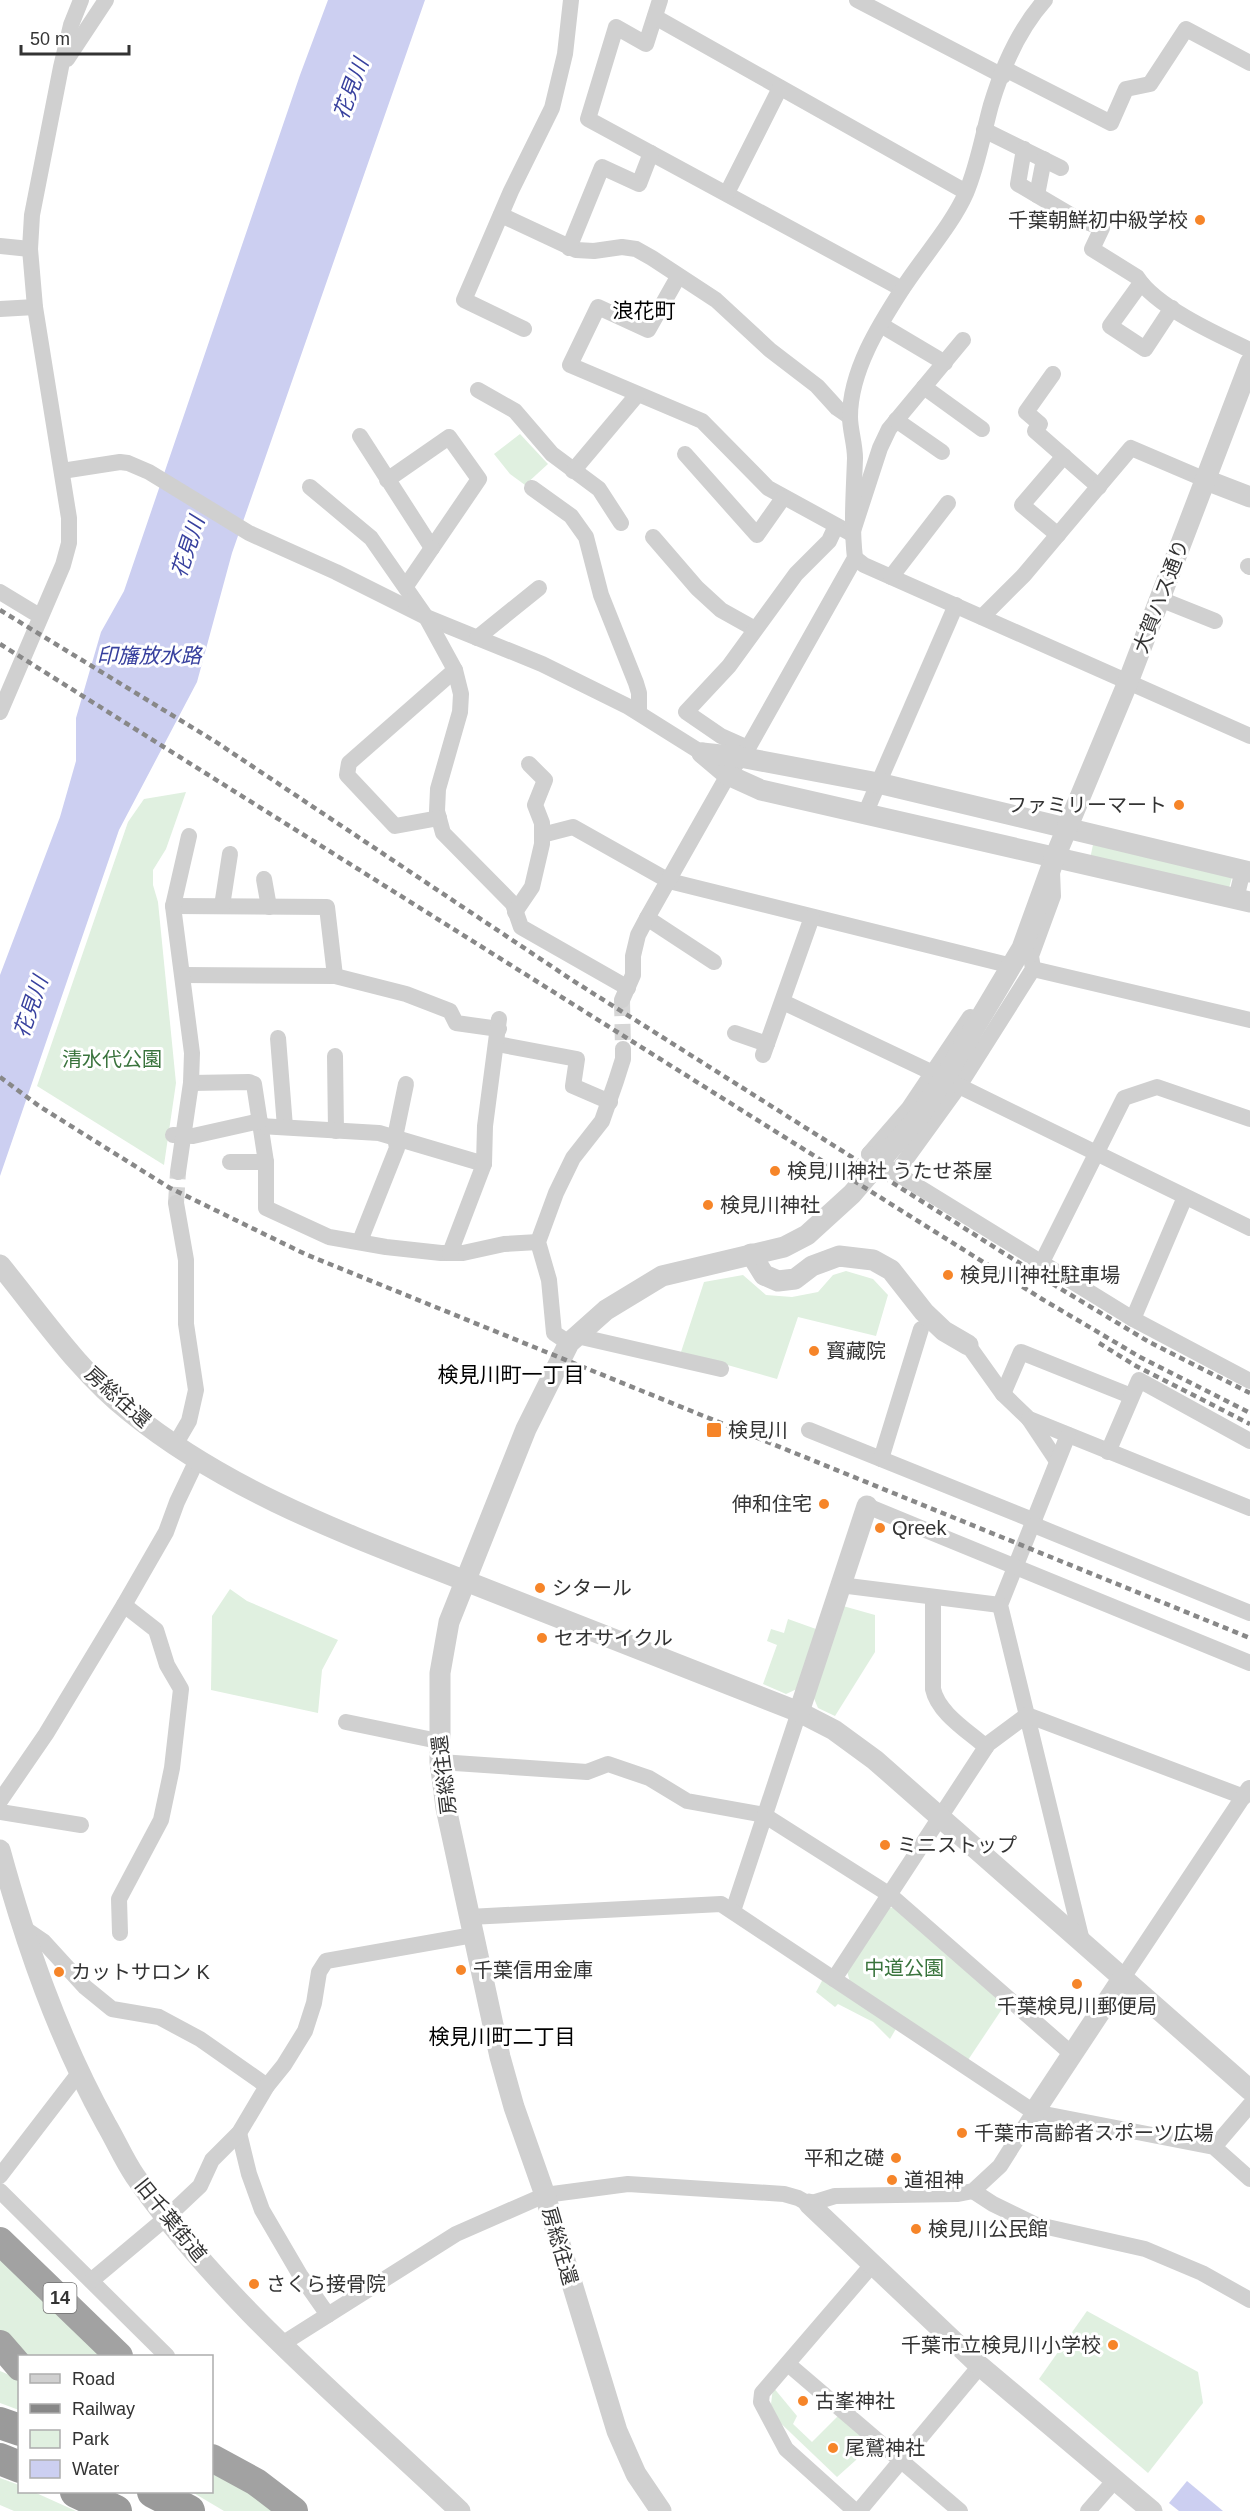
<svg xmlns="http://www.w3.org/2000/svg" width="1250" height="2511" viewBox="0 0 1250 2511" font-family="Arial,'Noto Sans JP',sans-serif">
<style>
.green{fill:#e0f0e0}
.water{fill:#cccff1}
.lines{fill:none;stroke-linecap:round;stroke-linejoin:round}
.minor-tunnel{stroke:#d6d6d6;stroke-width:16;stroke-dasharray:16 8;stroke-linecap:butt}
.minor{stroke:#d0d0d0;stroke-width:16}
.tertiary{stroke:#d0d0d0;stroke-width:21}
.trunk{stroke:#a2a2a2;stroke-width:28}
.motorway{stroke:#9a9a9a;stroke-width:32}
.rail{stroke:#888;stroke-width:4.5;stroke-dasharray:6 4.5;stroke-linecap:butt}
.minor-bridge{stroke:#d0d0d0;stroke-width:16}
.poi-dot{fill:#f68529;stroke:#fff;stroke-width:2}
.labels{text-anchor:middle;stroke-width:6;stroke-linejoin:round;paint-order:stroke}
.shield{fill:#fff;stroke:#707070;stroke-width:1.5}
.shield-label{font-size:18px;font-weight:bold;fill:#333}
.poi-label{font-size:20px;fill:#333;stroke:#fff;text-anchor:start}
.street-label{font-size:20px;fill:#333;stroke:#fff}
.park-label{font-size:20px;fill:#3a743d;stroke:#fff}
.water-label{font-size:21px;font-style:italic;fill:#37409e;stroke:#fff}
.neighbourhood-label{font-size:21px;fill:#000;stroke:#fff}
</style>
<rect width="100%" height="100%" fill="#fff"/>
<g class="green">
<path d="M520,434l28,30 -23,21 -15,-11 -16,-20z"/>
<path d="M186,792l-20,57 -13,21v15l5,17 18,181 -12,82 -127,-79 91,-264 16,-23z"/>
<path d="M1094,840l138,37 -3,11 -139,-29z"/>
<path d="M846,1271l27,8 15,16 -12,41 -78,-19 -21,62 -96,-27 23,-70 39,-7 23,20 26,2 26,-5 15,-17z"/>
<path d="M230,1589l17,12 91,39 -16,30 -4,43 -107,-23 1,-74z"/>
<path d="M843,1606l32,9v37l-40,64 -17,-8 -5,-12z"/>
<path d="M788,1619l28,10 -19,60 -11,5 -23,-10 14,-39 -10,-4 4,-12 13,4z"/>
<path d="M896,1907l110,96 -38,57 -118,-78 -3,-11 42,-63z"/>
<path d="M823,1979l74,48 -7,12 -17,-17 -35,-18 -3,3 -19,-15z"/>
<path d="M0,2253l106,103h-77l-29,-25z"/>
<path d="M1087,2311l111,61 5,31 -55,70 -109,-94z"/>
<path d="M0,2371l19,8v31l-19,-7z"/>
<path d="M773,2387l24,29 -4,8 19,18 30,-30 23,20 -9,28 -19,17 -67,-64z"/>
<path d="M212,2472l41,22 22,17h-51l-32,-19h20z"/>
<path d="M0,2478l19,7 1,7h14l42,19h-62l-14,-6z"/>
</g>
<g class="water">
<path d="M328,0h97l-193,553 -35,129 -78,148 -119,346v-201l60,-158 16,-56v-43l25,-86 23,-41 176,-516z"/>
<path d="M1187,2481l36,30h-44l-10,-8z"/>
</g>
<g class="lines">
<g class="minor-tunnel">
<path d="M622,1000l1,49"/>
<path d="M176,1203l2,-31"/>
</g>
<g class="minor">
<path d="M660,0l-14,44 -30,-17 -28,92 314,170"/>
<path d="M857,0l146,76"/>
<path d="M655,17l311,175"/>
<path d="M67,59l39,-59"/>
<path d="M1005,69l106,54 15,-34 24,-5 36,-55 64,34"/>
<path d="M984,130l77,38"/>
<path d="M1024,149l-6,35 56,33 28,11 -10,21 45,28c19,30 81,58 113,73"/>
<path d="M727,193l53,-105"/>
<path d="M1037,195l7,-36"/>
<path d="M501,215l75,35 18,1 28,-4 14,2 16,9 64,42 54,50 47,36 20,22 13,9"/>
<path d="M0,246l30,3"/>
<path d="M569,248l33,-81 37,17 12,-31"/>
<path d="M678,277l-30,53 -50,-23 -28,58 132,56 66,67 84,46 28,-86 9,-19 74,-89"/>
<path d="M1141,283l-31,43 35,23 27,-41"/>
<path d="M0,309l35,-2"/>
<path d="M881,325l64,38"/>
<path d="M524,329l-60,-29 47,-109 41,-83 13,-54 6,-54"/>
<path d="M1053,374l-27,38 14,12 -5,7 64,56"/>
<path d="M924,387l58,42"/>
<path d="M478,390l37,21 37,43 47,35 22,34"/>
<path d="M896,420l46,32"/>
<path d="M360,436l72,112 47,-69 -30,-42 -62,43"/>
<path d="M685,454l72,81 26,-37"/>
<path d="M62,471l58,-9 8,1 21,9 100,61 87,39 90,45 116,47 85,42 75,47"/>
<path d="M573,471l64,-76"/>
<path d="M310,487l61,51 55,79 29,53 6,24 -1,18 -22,77 -1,22 6,22 70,71 8,23 107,61"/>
<path d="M532,488l39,28 15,21 15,58 35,88 3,10v19"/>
<path d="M1058,535l-36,-30 42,-49"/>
<path d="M653,537l44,51 24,22 34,19"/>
<path d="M855,558l9,7 386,171"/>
<path d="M1248,566l2,1"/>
<path d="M891,577l57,-74"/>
<path d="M406,586l26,-38"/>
<path d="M0,592l33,20"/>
<path d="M1160,599l55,22"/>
<path d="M982,617l42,-42 107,-127 75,32"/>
<path d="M477,638l62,-50"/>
<path d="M0,712l63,-147 6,-22v-25l-34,-211 -5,-58 2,-34 29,-148 10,-42 10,-25"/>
<path d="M748,748l-27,-12 -35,-24 43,-46 67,-92 33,-33 7,-15"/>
<path d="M865,814l91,-209"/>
<path d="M439,818l-44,8 -48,-51 2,-12 106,-93"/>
<path d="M542,835l31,-8 96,54 335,83"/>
<path d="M1052,871l1,25 -22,60 2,13 -74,117 -63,87 237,146 117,62"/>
<path d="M264,879l5,28"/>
<path d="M1236,899l7,-29"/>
<path d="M173,906l154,1 8,69"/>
<path d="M222,906l8,-52"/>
<path d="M515,912l17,-25 10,-43v-21l-7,-18 10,-25 -16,-16"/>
<path d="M647,918l67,44"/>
<path d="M1033,969l217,51"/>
<path d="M183,975l152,1 71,18 44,17 6,12 43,6"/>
<path d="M622,1000l11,-25v-19l5,-21 9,-17 81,-143 20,-27 107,-190c-4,-34 -1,-67 0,-100 0,-14 -5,-28 -5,-41 0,-46 29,-92 53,-129 20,-31 49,-63 63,-95 12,-28 17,-59 25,-88 11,-37 29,-77 54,-105"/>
<path d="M783,1002l150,71"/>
<path d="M735,1033l32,11"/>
<path d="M278,1038l7,89"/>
<path d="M497,1044l80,15 -4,27 37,16"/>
<path d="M763,1055l49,-138"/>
<path d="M335,1056l1,75"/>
<path d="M191,1083l58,-1 5,2 12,78v46l63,29 57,10 55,6h22l41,-9 34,-2"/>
<path d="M959,1086l291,142"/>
<path d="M260,1126l119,7 105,31"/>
<path d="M173,1135l20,1 67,-15"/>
<path d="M869,1154l40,-46 61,-91"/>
<path d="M230,1162h36"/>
<path d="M178,1172l13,-89 1,-30 -19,-147 16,-70"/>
<path d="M360,1241l37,-93 -2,-11 11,-53"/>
<path d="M450,1253l34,-89 1,-38 14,-107"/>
<path d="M1042,1262l82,-164 33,-11 93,32"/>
<path d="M1133,1319l52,-122"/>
<path d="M577,1336l144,33"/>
<path d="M569,1343l-15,-10 -5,-53 -11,-38 18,-49 17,-35 29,-37 14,-40 7,-22v-10"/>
<path d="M968,1345l35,49 26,25 221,89"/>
<path d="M1003,1394l18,-42 110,44"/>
<path d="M1029,1419l28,42"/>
<path d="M809,1430l226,91"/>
<path d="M1068,1435l-68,170 82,336"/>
<path d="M175,1445l14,-24 7,-31 -10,-66v-64l-10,-57"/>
<path d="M1108,1452l31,-72 111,61"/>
<path d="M881,1459l40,-130"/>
<path d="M867,1506l383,157"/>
<path d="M1034,1525l216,88"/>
<path d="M840,1585l160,20"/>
<path d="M933,1597v92c5,24 35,42 53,58"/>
<path d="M346,1722l92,19"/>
<path d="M440,1762l147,10 21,-8 41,14 38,23 77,14 126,80 183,160"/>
<path d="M0,1801l46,-67 78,-129 42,-73 11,-30 20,-42"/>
<path d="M0,1812l81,13"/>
<path d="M733,1911l66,-199"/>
<path d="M469,1917l252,-13 313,208 180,35 36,32"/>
<path d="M21,1926l22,15 42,46 27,22 47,8 41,22 67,47"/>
<path d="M120,1933l-1,-34 42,-79 11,-52 9,-79 -14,-24 -11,-35 -32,-25"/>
<path d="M834,1979l154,-235 39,-29 217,82"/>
<path d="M1122,1979l127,-191"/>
<path d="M239,2133l10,41 13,36 38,65 28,40"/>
<path d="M1214,2147l36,-42"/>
<path d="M0,2176l79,-103"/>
<path d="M0,2191l167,165"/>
<path d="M973,2191l20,13 41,20 111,25 57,24 48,27"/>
<path d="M92,2280l74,-62 34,-32 12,-26 27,-27 28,-47 17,-21 21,-34 9,-28 5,-31 7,-11 147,-26"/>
<path d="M282,2344l174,-110 89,-39 83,-11 156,10 14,4 11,6 26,-8 123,-2 15,-3 27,-25 34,-54"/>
<path d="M788,2364l172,147"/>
<path d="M855,2511l-69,-62 -25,-47 1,-9 110,-128"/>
<path d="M859,2511l121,-145"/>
<path d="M1088,2511l27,-31"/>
</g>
<g class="tertiary">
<path d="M1206,480l44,17"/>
<path d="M702,753l26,22 33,15 489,112"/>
<path d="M702,753l38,4 138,26 372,89"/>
<path d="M751,1254l13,21 14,6 17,-2 17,-13 27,-10 34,4 18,10 33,42 20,19 24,14"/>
<path d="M0,1265c41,50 79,107 130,147 99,80 216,122 333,168 112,43 224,89 336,132l35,18 41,30 375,330"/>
<path d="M799,1712l68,-206"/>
<path d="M0,1850c26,95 58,187 106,274 10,17 18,36 29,52 89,128 213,228 325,335"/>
<path d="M1034,2112l88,-133"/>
<path d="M809,2204l171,162 172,145"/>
<path d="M661,2511l-25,-37 -19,-43 -72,-236 -31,-88 -14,-50 -54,-249 -6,-46v-89l9,-51 77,-193 43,-86 37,-33 56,-34 122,-29 23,-12 45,-41 67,-78 25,-37 78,-131 33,-91 73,-175 122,-319"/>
</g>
<g class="trunk">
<path d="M0,2241l119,115"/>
<path d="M0,2344l20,23"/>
<path d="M212,2458l44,24 38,29"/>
</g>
<g class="motorway">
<path d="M0,2423l20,7"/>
<path d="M0,2459l20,8"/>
<path d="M76,2492l40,19"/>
<path d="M153,2492l36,19"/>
</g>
<g class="rail">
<path d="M0,610l216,132 356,238 479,303 98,59 101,51"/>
<path d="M0,644l1042,655 98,58 110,56"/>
<path d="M0,1077l39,29 131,82 135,66 945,384"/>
<path d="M1099,1343l37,23 114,58"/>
</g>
<path class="minor-bridge" d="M869,1154l27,19"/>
</g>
<g class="poi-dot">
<circle cx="1200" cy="220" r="6"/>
<circle cx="1179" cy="805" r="6"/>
<circle cx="775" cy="1171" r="6"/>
<circle cx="708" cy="1205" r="6"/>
<circle cx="948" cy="1275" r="6"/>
<circle cx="814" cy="1351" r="6"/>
<rect x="706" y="1422" width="16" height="16" rx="3"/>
<circle cx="824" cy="1504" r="6"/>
<circle cx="880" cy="1528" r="6"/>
<circle cx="540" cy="1588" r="6"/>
<circle cx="542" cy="1638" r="6"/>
<circle cx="885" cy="1845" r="6"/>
<circle cx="461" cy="1970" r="6"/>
<circle cx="59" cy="1972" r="6"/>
<circle cx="1077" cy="1984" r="6"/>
<circle cx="962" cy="2133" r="6"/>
<circle cx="896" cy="2158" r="6"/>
<circle cx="892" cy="2180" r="6"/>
<circle cx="916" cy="2229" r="6"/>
<circle cx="254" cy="2284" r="6"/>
<circle cx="1113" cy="2345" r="6"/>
<circle cx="803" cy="2401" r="6"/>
<circle cx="833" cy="2448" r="6"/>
</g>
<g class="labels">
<rect class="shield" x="43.5" y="2283" width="33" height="30" rx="4.5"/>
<g class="shield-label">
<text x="60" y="2304">14</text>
</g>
<g class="poi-label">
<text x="1188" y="227" text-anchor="end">千葉朝鮮初中級学校</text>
<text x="1167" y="812" text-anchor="end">ファミリーマート</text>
<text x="787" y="1178">検見川神社 うたせ茶屋</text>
<text x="720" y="1212">検見川神社</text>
<text x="960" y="1282">検見川神社駐車場</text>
<text x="826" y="1358">寳藏院</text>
<text x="728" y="1437">検見川</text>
<text x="812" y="1511" text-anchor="end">伸和住宅</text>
<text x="892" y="1535">Qreek</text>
<text x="552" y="1595">シタール</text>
<text x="554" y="1645">セオサイクル</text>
<text x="897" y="1852">ミニストップ</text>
<text x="473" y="1977">千葉信用金庫</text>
<text x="71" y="1979">カットサロン K</text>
<text x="1077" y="2013" text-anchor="middle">千葉検見川郵便局</text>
<text x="974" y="2140">千葉市高齢者スポーツ広場</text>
<text x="884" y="2165" text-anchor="end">平和之礎</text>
<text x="904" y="2187">道祖神</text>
<text x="928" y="2236">検見川公民館</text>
<text x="266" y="2291">さくら接骨院</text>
<text x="1101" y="2352" text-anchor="end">千葉市立検見川小学校</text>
<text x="815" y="2408">古峯神社</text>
<text x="845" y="2455">尾鷲神社</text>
</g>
<g class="street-label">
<text transform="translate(1161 596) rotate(-69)" y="7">大賀ハス通り</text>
<text transform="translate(118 1397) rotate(42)" y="7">房総往還</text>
<text transform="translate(444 1775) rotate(-97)" y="7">房総往還</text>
<text transform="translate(171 2220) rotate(51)" y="7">旧千葉街道</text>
<text transform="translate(560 2246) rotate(74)" y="7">房総往還</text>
</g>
<g class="park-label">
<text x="112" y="1066">清水代公園</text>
<text x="904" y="1975">中道公園</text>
</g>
<g class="water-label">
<text transform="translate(351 89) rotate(-70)" y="7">花見川</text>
<text transform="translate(188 547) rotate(-72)" y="7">花見川</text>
<text x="149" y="663">印旛放水路</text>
<text transform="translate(31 1007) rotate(-71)" y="7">花見川</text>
</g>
<g class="neighbourhood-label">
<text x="644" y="318">浪花町</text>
<text x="511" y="1382">検見川町一丁目</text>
<text x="502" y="2044">検見川町二丁目</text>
</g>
</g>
<rect x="18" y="2355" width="195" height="138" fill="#ffffff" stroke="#adadad" stroke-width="1.5"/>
<rect x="30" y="2374" width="30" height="9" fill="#d0d0d0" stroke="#adadad" stroke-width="1.5"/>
<text x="72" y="2385" font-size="18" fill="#333333">Road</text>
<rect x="30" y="2404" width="30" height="9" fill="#888888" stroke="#adadad" stroke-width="1.5"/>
<text x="72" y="2415" font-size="18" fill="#333333">Railway</text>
<rect x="30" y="2430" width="30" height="18" fill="#e0f0e0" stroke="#adadad" stroke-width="1.5"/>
<text x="72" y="2445" font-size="18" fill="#333333">Park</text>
<rect x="30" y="2460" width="30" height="18" fill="#cccff1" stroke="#adadad" stroke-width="1.5"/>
<text x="72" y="2475" font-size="18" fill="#333333">Water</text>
<path d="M21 45v9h108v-9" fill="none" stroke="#333333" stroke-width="3"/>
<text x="30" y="45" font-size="18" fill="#333333" stroke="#ffffff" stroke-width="4.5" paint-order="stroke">50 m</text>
</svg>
